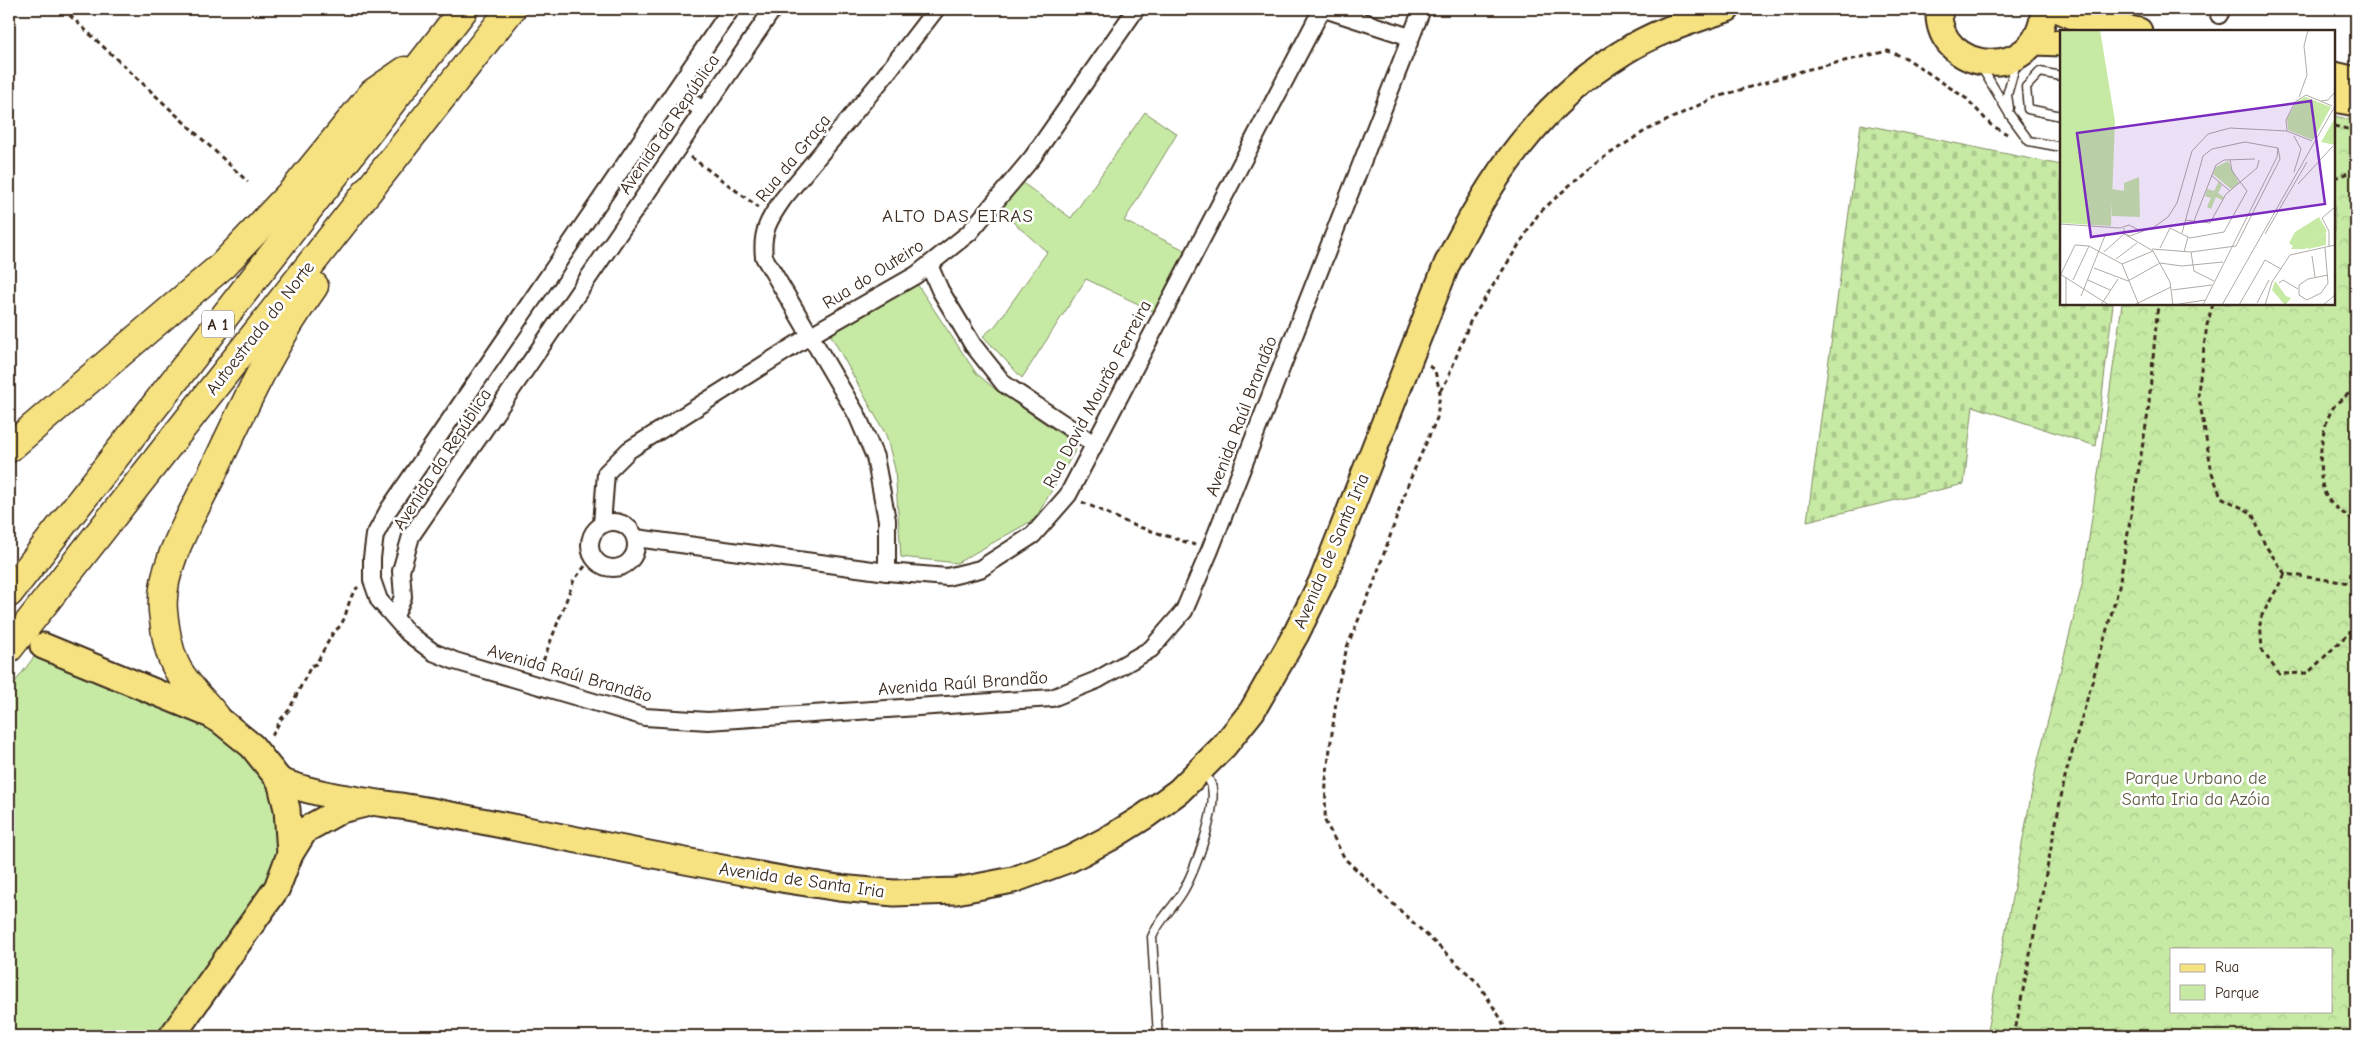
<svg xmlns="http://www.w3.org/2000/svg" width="2365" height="1045" viewBox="0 0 2365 1045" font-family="'Comic Neue',sans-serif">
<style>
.green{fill:#c6eaa4;stroke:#808a61}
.forest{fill:url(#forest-crowns);stroke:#808a61;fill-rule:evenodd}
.cemetery{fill:url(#cemetery-stones);stroke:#808a61}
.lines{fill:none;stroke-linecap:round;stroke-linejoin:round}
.lane-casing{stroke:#3b2a1e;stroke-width:11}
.street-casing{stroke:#3b2a1e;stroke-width:20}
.primary-casing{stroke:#3b2a1e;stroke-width:29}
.highway-casing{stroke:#3b2a1e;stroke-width:31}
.path{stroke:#3b2a1e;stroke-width:3;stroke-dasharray:5 4;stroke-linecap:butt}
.lane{stroke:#fff;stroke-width:8}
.street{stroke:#fff;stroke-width:16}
.primary{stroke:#f6e281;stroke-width:25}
.highway{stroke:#f6e281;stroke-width:28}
.labels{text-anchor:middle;stroke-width:5;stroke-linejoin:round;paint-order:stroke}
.shield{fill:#fff;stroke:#766a62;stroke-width:1}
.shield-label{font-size:16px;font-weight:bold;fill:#3b2a1e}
.street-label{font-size:18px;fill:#3b2a1e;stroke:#fff}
.park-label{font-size:18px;fill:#5e5a40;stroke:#fff}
.neighbourhood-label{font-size:19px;letter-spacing:1px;fill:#3b2a1e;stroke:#fff}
.inset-road{fill:none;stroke:#b1aaa5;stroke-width:1}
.view{fill:#7b2cbf;fill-opacity:0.15;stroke:#7b2cbf;stroke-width:2.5}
.inset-edge{fill:none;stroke:#3b2a1e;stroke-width:2.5}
</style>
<defs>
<pattern id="forest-crowns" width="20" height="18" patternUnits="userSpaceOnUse" patternTransform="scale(1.25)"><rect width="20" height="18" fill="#c6eaa4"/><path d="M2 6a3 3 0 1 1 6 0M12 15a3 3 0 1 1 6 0" fill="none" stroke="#abc98d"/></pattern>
<pattern id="cemetery-stones" width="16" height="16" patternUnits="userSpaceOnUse" patternTransform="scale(1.25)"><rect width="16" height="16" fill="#c6eaa4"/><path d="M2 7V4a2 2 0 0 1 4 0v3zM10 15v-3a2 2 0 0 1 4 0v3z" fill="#abc98d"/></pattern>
</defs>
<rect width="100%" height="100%" fill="#fff"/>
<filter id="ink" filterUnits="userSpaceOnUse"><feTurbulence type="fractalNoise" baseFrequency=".02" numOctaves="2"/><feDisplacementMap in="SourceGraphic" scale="10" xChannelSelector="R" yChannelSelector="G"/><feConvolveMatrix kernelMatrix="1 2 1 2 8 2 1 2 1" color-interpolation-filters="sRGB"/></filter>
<g filter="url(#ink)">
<g class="green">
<path d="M1145,112l32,22 -53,87 61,29 -30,62 -69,-33 -64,99 -39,-42 13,-11 51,-73 -50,-44 23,-27 51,37z"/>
<path d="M917,284l59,89 20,17 72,49 8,10 -41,70 -78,44 -56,-6 -6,-88 -9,-34 -58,-105z"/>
<path d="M37,653l174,74 34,24 23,33 9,37v36l-16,39 -100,140h-152v-346z"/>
</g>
<path class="forest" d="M2334,116l22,5v915h-370l51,-272 46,-183 39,-277h212zM2171,949h160v62h-160z"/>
<path class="cemetery" d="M1861,124l200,41v139h52l-17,142 -123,-40 -9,78 -157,37z"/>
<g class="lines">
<defs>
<g id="lane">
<path d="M1982,68l28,47 19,26 32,6"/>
<path d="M2061,76l-21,-4 -14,15 2,22 33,7"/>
<path d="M2009,108l-2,-13 9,-32"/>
<path d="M1158,1036l-6,-99c7,-17 21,-29 30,-44 12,-20 39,-90 28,-111 -1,-3 -5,-6 -7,-9"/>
</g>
<g id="street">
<path d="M731,9l-342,500 -14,26 -3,23v22l7,20 29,33 25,19 22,9 190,56 63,4 344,-23 45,-18 54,-31 33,-38 26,-61 212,-541"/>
<path d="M1324,9l86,28"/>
<path d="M2219,15l3,-6"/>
<path d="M675,91l28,19"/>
<path d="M929,265l11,25 33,55 31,39 90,60"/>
<circle cx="613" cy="545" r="23"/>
<path d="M602,524l4,-51 23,-23 182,-115 105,-60 53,-42 63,-75 104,-149"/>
<path d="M636,538l251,34 60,5 33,-8 53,-34 35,-40 254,-486"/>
<path d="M887,572v-52l-12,-63 -18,-42 -93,-158c-3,-25 5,-38 19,-58l100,-121 53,-69"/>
<path d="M395,616l8,-19 -2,-26 10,-35 362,-527"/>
</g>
<g id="primary">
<path d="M1939,9c-4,66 101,76 105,0"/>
<path d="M2057,9l18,8 64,14"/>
<path d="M2034,42l27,1"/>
<path d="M2334,75l22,5"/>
<path d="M2334,99l22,4"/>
<path d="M43,646l173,71 36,29 28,35 7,28 3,45 -13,34 -105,148"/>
<path d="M280,781c50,19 105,21 156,31 117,23 234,47 351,68l52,8 55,5 62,-2 57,-11 57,-21 40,-21 35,-22 34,-25 45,-45 28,-35 44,-77 27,-55 124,-315c42,-84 93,-161 175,-211 32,-21 69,-32 105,-44"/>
<path d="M290,854l15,-24 36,-20 28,-7"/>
</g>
<g id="highway">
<path d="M9,448l214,-183 72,-76 78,-96 32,-22"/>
<path d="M9,593l455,-584"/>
<path d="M9,648l502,-639"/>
<path d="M216,717c-12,-15 -28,-30 -38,-47 -10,-17 -13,-40 -15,-59 -4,-44 29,-95 48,-135 31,-65 60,-131 103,-190"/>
</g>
</defs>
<use href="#lane" class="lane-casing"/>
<use href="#street" class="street-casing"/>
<use href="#primary" class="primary-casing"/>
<use href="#highway" class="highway-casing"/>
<g class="path">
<path d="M63,9l185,173"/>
<path d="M2334,126l22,5"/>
<path d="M691,157l67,50"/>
<path d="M2334,178l14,-5 8,2"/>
<path d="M2213,304l-6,21 -9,67 14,81 9,24 31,16 13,32 20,29 71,10"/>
<path d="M1429,366l6,5 5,22 -3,25 -28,64 -36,103 -26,62 -9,39 -12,94 -1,41 20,38 133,124 23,36 7,17"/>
<path d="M2356,388c-6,5 -15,11 -21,17 -15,19 -20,72 -8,93 6,9 21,18 29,25"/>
<path d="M1440,391l7,-11 23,-58 69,-109 53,-48 53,-34 69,-33 91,-28 83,-19 18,7 61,41 24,26 16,9"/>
<path d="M1082,502l51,23 62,20"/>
<path d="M2285,574l-25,45 2,31 17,24 29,-1 48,-47"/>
<path d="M540,669l34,-89 19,-24"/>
<path d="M272,736l9,-17 8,-9 22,-44 5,-2 18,-33c15,-8 11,-32 24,-44"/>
<path d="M2014,1036l51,-259 54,-190 29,-174 10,-109"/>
<path d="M2348,1036l8,-7"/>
</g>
<use href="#lane" class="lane"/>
<use href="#street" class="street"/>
<use href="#primary" class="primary"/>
<use href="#highway" class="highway"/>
</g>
</g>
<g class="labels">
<rect class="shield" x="202" y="310.5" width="32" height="27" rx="4"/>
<g class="shield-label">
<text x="218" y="330">A 1</text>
</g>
<g class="street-label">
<text transform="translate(669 124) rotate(-56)" y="6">Avenida da República</text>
<text transform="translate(793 158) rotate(-51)" y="6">Rua da Graça</text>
<text transform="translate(873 274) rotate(-32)" y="6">Rua do Outeiro</text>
<text transform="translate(260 328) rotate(-52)" y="6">Autoestrada do Norte</text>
<text transform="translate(1097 394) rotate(-62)" y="6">Rua David Mourão Ferreira</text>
<text transform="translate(1241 416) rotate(-69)" y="6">Avenida Raúl Brandão</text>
<text transform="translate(442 459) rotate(-57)" y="6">Avenida da República</text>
<text transform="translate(1331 551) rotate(-67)" y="6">Avenida de Santa Iria</text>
<text transform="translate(570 673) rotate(16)" y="6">Avenida Raúl Brandão</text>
<text transform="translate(963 683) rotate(-4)" y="6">Avenida Raúl Brandão</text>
<text transform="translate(802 880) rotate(8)" y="6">Avenida de Santa Iria</text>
</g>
<g class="park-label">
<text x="2196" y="784">Parque Urbano de<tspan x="2196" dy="21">Santa Iria da Azóia</tspan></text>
</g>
<g class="neighbourhood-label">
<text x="958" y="222">ALTO DAS EIRAS</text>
</g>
</g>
<g transform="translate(2060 30)">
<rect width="275" height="275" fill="#fff"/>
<path d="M245,67l26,10 -18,33 -25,-10 -1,-11 9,-17zM275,88v27l-14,-3zM168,131l11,22 -8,6 -18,-15 3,-7zM159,151l3,5 -4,7 6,4 -2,3 -6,-3 -5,12 -4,-2 4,-9 -6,-2 2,-7 7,2zM259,187l8,14 -22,18h-14l2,-3 -4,-3 6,-11z" fill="#c6eaa4"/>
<path d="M0,0h40l15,91 -4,105 -51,-3zM266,202v13l-18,4 -1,-2zM215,251l11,15 5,2 -6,7 -13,-15z" fill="#c6eaa4"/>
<path d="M79,147l1,40 -28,-1v-27l12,2v-8z" fill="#c6eaa4"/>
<path class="inset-road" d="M239,67l8,-22 -3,-29 4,-16M261,71l7,-1 7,-8M252,111l-25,-10 -1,-11 9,-18 11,-7 26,11M234,142l7,-23 -7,-13M151,145l19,16M238,154l35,-38M125,190l25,3 16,-29 31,-26 2,-8M134,191l22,-56 8,-5 31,-1M0,194l60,4 9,-3 10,5M64,198v6l6,2 24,-9 14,-10 9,-14 15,-52 16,-17 22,-6 57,3M122,203l21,-77 9,-7 33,-7 33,6M205,204l42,-72M66,205l27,16 17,31 3,23 32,-5M269,217v-16l-7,-13 13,-11M100,218l10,-20 20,10 34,-6 23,-41 -15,-20 -2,-11M92,219l39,3 45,-6 44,-87 -2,-11M44,222l20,-18M124,222l4,-15M131,222l3,19 20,10M252,226l3,21M56,229l21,-16M62,234l31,-13M34,238l34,13 32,-18 22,3 41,-4M0,244l49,31M1,244l14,-29 14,1 33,18 17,41M6,247v28M13,250l16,-34M28,250l22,10M219,253l4,-3 15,9M112,260l40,-5M21,266l25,-63M247,270l14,-7 7,-10 -3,-35M247,270l-8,-5v-10l9,-6 20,-4M197,273l12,-23M41,275l17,-26M74,275l37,-18M143,275l74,-148 1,-9M162,275l113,-199M179,275l26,-45 16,9M205,275l7,-23 18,-27 45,-10M263,275l11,-9 1,-5"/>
<path class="view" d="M251,71l14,103 -234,33 -14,-104z"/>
<rect width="275" height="275" class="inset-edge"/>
</g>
<rect width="2365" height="1045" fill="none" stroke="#fff" stroke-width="30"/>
<rect x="15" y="15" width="2335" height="1015" fill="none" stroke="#3b2a1e" stroke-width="2" filter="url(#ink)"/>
<rect x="2170" y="948" width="162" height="65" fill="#ffffff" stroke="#b1aaa5"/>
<rect x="2180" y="964" width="25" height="8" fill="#f6e281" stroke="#b1aaa5"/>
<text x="2215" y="972" font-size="15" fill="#3b2a1e">Rua</text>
<rect x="2180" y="985" width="25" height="15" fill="#c6eaa4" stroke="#b1aaa5"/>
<text x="2215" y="998" font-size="15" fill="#3b2a1e">Parque</text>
</svg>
